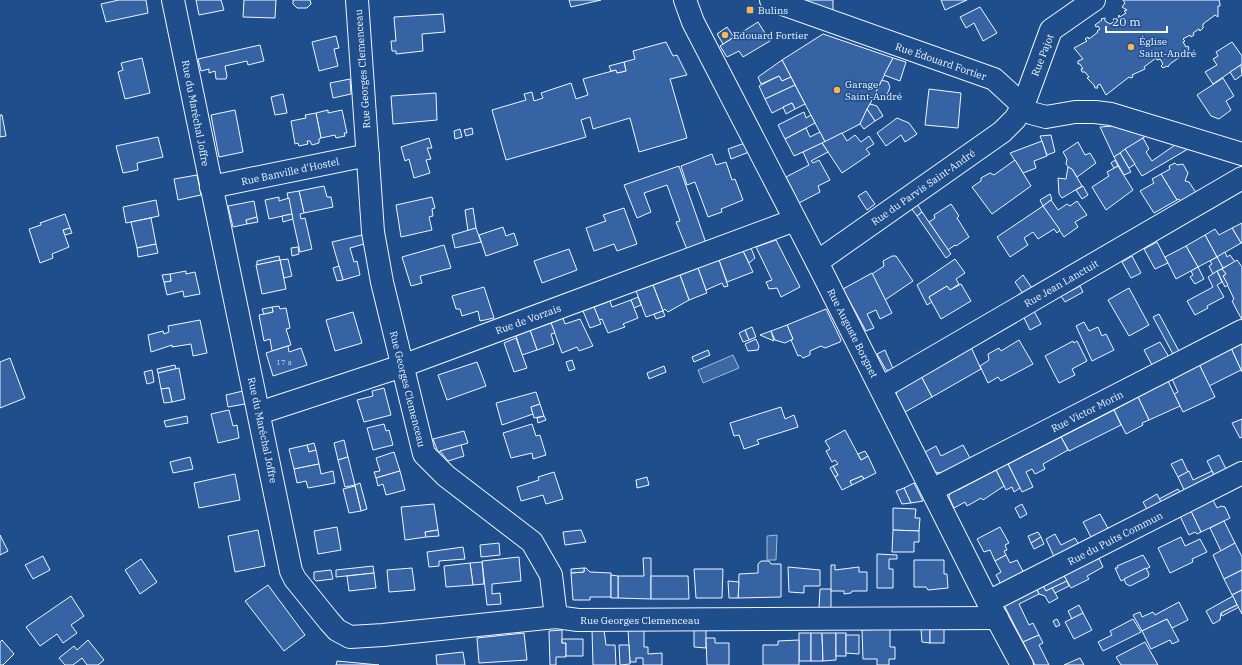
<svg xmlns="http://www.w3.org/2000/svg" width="1242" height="665" viewBox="0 0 1242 665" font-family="'IBM Plex Serif',serif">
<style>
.water{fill:#3b69a3;stroke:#a8bbd7}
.building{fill:#3563a3;stroke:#f2f6ff}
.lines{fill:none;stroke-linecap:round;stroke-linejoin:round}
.minor-casing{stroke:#f2f6ff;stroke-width:24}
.minor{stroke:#1f4e8c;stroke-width:22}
.poi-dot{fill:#ffb74d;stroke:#1f4e8c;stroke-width:1.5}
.labels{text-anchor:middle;stroke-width:3;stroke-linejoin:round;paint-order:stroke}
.number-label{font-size:8px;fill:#c3d1e8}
.poi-label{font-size:10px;fill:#f2f6ff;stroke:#1f4e8c;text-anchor:start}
.street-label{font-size:10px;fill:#f2f6ff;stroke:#1f4e8c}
</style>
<rect width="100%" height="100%" fill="#1f4e8c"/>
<g class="water">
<path d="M733,355l6,13 -36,15 -5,-13z"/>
<path d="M777,535l-1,25h-9v-24z"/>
</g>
<g class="building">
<path d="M119,0h27l2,13 -42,9 -5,-18z"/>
<path d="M196,0h25l3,10 -25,5z"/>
<path d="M244,0h32l-1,18 -32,-1z"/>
<path d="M293,0h17l1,4 -4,4h-10l-4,-4z"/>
<path d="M569,0h32l-30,7z"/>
<path d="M799,0h34v11z"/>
<path d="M941,0h26l-22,10z"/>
<path d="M1123,0h96l1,4v2h-2v11l-3,-2 -12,9v4l-3,3 -1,-2 -6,4 1,2 -3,2 -1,-2 -7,4 2,2 -2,1 3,5 2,-1 1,2 -3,8 -2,-2 -14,10 -2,3 -1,-1 -4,2 -2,-2 2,-2 -3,-5 -3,1 -1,-2 -12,9 1,2 -13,6 1,2 -2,1 -2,-1 -23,18 -6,-11 -3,2 1,2h-3l-1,-3 -7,-7 2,-1 -4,-5h-3l-1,-3h2l-3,-5h-2v-3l5,-2 -9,-11 13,-7 -2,-2 3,-2 1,2 9,-7 -1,-1 3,-2 -2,-3 -2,1 -1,-2 7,-5 -1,-1 4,-1v3l5,3 8,-5 1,-4 1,2 6,-4 -2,-2 3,-1 -5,-3 3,-4z"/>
<path d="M980,7l17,26 -14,8 -9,-18 -8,5 -6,-11z"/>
<path d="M443,14l2,18 -23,2 1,17 -27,3v-3h-4l-1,-10h5l-2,-24z"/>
<path d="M758,22l12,19 -27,16 -4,-6 -12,6 -7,-11z"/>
<path d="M727,27l7,10 -11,7 -6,-10z"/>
<path d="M823,34l70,24 -33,66 -35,18 -43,-82z"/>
<path d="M336,36l3,12 -5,1 4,17 -19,5 -7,-29z"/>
<path d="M666,42l7,14 4,-1 10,20 -17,4 17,59 -48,14 -9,-34 -37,11 -3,-12 -9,3 5,17 -80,23 -14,-50 34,-10 -2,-6 8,-2 2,9 9,-3 -2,-5 30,-10 5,16 12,-4 -5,-16 33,-9 1,3 9,-2 -2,-9 11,-3 -2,-8z"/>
<path d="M1232,42l10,14v8l-29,20 -8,-12 12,-7 -4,-6 5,-3 -2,-4z"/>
<path d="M260,45l4,16 -16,4 -1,-4 -22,5 2,10 -1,3h-10l-1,-8 -6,2v-4l-8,2 -3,-12z"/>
<path d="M142,58l8,35 -25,6 -7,-27 5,-2 -2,-7z"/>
<path d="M893,58l13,4 -6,19 -16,-6z"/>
<path d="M782,60l9,17 -9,4 -3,-5 -18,8 -3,-7z"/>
<path d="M624,62l2,9 -9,2 -1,-3 -5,1 -2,-5z"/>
<path d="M1241,65l1,10 -7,5 -5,-8z"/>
<path d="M779,76l3,5 9,-4 4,8 -30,14 -6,-13z"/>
<path d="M1223,78l11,18 -8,5 5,9 -12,9 -8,-3 -14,-21z"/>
<path d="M350,79l1,15 -18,4 -3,-15z"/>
<path d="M882,80l6,2 2,5 -3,8 -6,3 -7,-2z"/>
<path d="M795,85l10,19 -10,5 -3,-6 -20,10 -7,-14z"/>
<path d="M929,89l32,4 -3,35 -33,-3z"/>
<path d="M436,93l1,27 -44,4 -2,-28z"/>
<path d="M283,94l4,19 -12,2 -4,-18z"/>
<path d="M792,103l3,6 -9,5 -3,-7z"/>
<path d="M870,104l7,2 6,10 -8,5 -8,-12z"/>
<path d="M867,109l8,12 -11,8 -4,-5z"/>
<path d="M235,110l8,42 -24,5 -8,-42z"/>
<path d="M328,110v3l14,-3 5,23h-3l1,3 -9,2 -1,-3 -14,3 -5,-25z"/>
<path d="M804,112l2,6 5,-3 4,8 -30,16 -7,-14z"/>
<path d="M316,113l5,25 -2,1v4l-7,2 -2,-4h-3l1,3 -9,2 -1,-3 -3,1 -4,-23 15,-3 -1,-3z"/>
<path d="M0,115h2l4,21 -6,1z"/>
<path d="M897,118l12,5 8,11 -12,8 -4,-7 -15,11 -9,-13z"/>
<path d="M1113,126l33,10 -32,21 -14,-30z"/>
<path d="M472,128l1,6 -7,2 -2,-6z"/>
<path d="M806,128l4,9 10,-5 5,10 -31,14 -9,-17z"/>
<path d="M460,129l2,8 -7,2 -1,-8z"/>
<path d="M842,133l5,8 8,-6 6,7 8,-6 5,8 -8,5 4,5 -28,19 -20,-30z"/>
<path d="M1051,135l4,17 -8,3 -7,-19z"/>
<path d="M158,137l5,20 -26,6 1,7 -15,3 -7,-27z"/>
<path d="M429,138l3,10h-5l4,11 -5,1 4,13 -16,5 -5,-19 -4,2 -4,-14z"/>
<path d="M1143,138l6,11 -3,3 6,9 23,-16 13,4 -46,27 -17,-27z"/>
<path d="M1042,141l5,15 -13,5 2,7 -13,5 -13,-20z"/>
<path d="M1078,142l7,13 5,-2 6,10 -19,14 -5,-8 -3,-1 -3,-4 1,-5 -4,-7z"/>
<path d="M745,143l4,9 -18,7 -3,-10z"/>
<path d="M822,143l6,9 -17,9 2,2 6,-3 11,20 -12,6 2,6 -21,11 -13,-26 23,-12 -6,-13z"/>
<path d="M1125,149l10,15 -6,4 -9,-15z"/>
<path d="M1120,153l11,19 -7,3 -10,-18z"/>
<path d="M712,154l4,11 10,-3 6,18 3,-1 8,21 -22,9 1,3 -14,5 -13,-35 -8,3 -6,-19z"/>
<path d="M1015,160l16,26 -39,28 -20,-27 9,-6v-3l9,-5 4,2z"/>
<path d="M1115,160l3,6 -4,2 -3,-5z"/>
<path d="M1175,163l2,2 6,-1 5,9 -3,8 4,1 10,15 -15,9 -5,-7 -2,1 -16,-26 9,-5 -1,-3z"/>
<path d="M679,166l28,80 -19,6 -12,-30 4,-1 -13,-36 -23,8 7,19 -14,6 -13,-33z"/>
<path d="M1118,166l15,24 -27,20 -14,-23 17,-11 -2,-4z"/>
<path d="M1068,167l4,2 10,17 -20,12 -3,-4 -1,-16 8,1z"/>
<path d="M1161,174l16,26 -23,13 -14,-22 14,-8 -2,-4z"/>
<path d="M197,175l4,20 -23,5 -4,-21z"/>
<path d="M324,186l3,11h4l2,10 -29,6 -5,-22z"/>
<path d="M1083,186l5,9 -6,4 -6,-9z"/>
<path d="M299,191l5,22 -4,1 1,5 4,-1 7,31 -12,3 -13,-59z"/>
<path d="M866,191l9,13 -8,6 -9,-14z"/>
<path d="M1050,194l2,5 -9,7 -3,-6z"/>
<path d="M279,197v4l10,-3 3,16 -23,5 -4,-19z"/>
<path d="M432,197l3,11 -3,1 1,7 -4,1 3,13 -31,7 -5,-32z"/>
<path d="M156,200l3,16 -33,7 -3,-16z"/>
<path d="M1051,200l7,10 9,-6 3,2 7,-5 10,14 -12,7 3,5 -14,10 -21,-31z"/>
<path d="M254,201l3,16 -11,3 1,4 -14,3 -5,-21z"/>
<path d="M917,204l5,8 -5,4 -6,-8z"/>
<path d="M951,204l8,12 -2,2 12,19 -13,9 -1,-1 -7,5 -19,-28 6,-4 -1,-3z"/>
<path d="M1043,206l17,24 -3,3 -3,-4 -16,10 -5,-7 -9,6 4,7 -18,12 -13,-20z"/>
<path d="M473,208l3,20 -8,3 -3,-21z"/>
<path d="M624,208l13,36 -20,7 -3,-7 -20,7 -8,-23 20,-7 -3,-6z"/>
<path d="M922,212l29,42 -5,4 -29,-42z"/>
<path d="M65,214l5,14 -7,2 6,17 -17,7 1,4 -13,5 -11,-34 12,-4 -1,-2z"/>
<path d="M292,214l1,5 -10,3 -1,-6z"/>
<path d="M257,217l1,5 -11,2 -1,-4z"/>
<path d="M151,218l5,26 -19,4 -6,-26z"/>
<path d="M1242,223v20h-1l-9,-15z"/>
<path d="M503,227l3,9 8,-3 4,12 -32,11 -7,-21z"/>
<path d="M70,228l2,5 -7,2 -2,-5z"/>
<path d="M476,228l5,14 -26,6 -3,-13z"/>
<path d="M1232,228l9,15 -24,14 -12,-22 10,-6 4,6z"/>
<path d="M362,235l2,9 -14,4 4,14 3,-1 3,14 -17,5 -11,-38z"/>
<path d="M1205,235l12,22 -19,10 -12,-21z"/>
<path d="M776,240l24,47 -19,10 -4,-9 -8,1 -3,-7 6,-2 -16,-33z"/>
<path d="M1157,242l11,21 -13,6 -11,-20z"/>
<path d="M156,244l2,9 -20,4 -1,-9z"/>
<path d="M444,245l7,23 -31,8 2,7 -11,3 -9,-29z"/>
<path d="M1186,246l12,21 -22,12 -11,-22z"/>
<path d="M298,247l1,7 -7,2 -1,-8z"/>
<path d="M751,248l4,10 -6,5 -6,-12z"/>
<path d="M569,249l8,21 -35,13 -8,-22z"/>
<path d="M743,251l10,21 -26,10 -8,-22z"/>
<path d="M1225,252l2,5 3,-2 5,7 -12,6 -6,-11z"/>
<path d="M279,256l1,4 -23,5v-4z"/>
<path d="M892,256h4l17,25 -28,19 -13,-26 12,-8 -1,-5z"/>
<path d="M1132,256l9,17 -10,5 -9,-16z"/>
<path d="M1217,257l6,11 -10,6 -4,-8 3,-2 -2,-3z"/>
<path d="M288,259l4,17 -8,2 -4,-18z"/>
<path d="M955,259l10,14 -9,6 3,5 -9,6 -3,-4 -18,11 3,5 -5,3 -10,-20z"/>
<path d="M280,260l6,29 -24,5 -6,-29z"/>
<path d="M719,260l9,26 -4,1 -2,-4 -16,7 -8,-22z"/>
<path d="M1237,260l5,7v53l-10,-19 2,-2 -11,-23 3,-2 -4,-5z"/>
<path d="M339,266l4,14 -6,1 -4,-13z"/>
<path d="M1198,267l6,12 -9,5 -5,-7 3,-2 -2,-4z"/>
<path d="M698,268l9,25 -18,7 -9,-25z"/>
<path d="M1222,269l4,5 -3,2 5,9 -3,2 -8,-16z"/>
<path d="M186,271v3l9,-2 5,22 -16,3 -1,-6 -16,4 -3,-13 7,-1 -1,-7z"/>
<path d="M1217,271l5,11 -5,3 7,12 -17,9 1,2 -13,7 -8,-14 26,-14 -5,-10z"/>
<path d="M872,273l20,40 -12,6 -4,-9 -9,4 7,14 -8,3 -23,-42z"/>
<path d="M170,274l1,7 -7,1 -2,-7z"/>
<path d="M680,275l9,25 -21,12 -3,-3 -2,2 -10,-26z"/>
<path d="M1023,275l11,16 -9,6 -10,-15z"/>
<path d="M961,284l10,17 -30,18 -12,-22 18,-11 3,4z"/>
<path d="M653,285l10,26 -17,6 -10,-26z"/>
<path d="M1080,286l3,6 -18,10 -4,-6z"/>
<path d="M484,287l10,31 -14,3 -2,-10 -16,5 -2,-7h-4l-4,-13z"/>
<path d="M1129,288l20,37 -20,11 -21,-36z"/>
<path d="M638,297l3,8 -7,3 -3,-8z"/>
<path d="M631,300l7,18 -15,6 2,3 -17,6 -6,-14 -3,1 -5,-13 16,-6 2,6z"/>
<path d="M279,306l1,3 6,-1 4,20 -4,1 5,16 -19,6 -2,-12 -6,2 -5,-26 14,-3 -1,-5z"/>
<path d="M272,307l1,5 -9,2 -2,-5z"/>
<path d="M594,307l7,17 -11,4 -7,-17z"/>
<path d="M826,309l15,31 -1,2 -15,6 -4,-2 -11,5v4l-7,3 -3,-3 -2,1 -7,-16 2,-1 -6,-14z"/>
<path d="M663,311l2,5 -9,3 -2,-5z"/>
<path d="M1034,311l7,13 -11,6 -6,-12z"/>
<path d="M353,312l9,31 -27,8 -9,-31z"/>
<path d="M1159,314l21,39 -6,3 -21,-39z"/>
<path d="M563,318l2,6 15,-5 13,27 -14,5 -2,-4 -15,6 -11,-30z"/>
<path d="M200,320l7,33 -14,3 -2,-12 -19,3v-2l-21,7 -3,-17 15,-4 1,3 5,-2 -1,-6z"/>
<path d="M1084,322l5,9 9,-4 4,9 4,-2 8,16 -22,11 -16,-35z"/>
<path d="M551,323l4,10 -4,1 3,10 -17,6 -7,-20z"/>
<path d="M787,325l6,14 -8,4 -10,-3 -4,-9z"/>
<path d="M752,327l4,10 -7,3 -4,-10z"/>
<path d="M530,330l7,20 -15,5 -6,-19z"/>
<path d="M745,330l4,10 -6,2 -4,-9z"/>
<path d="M771,331l3,10 -14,-6z"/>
<path d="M516,338l11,30 -13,4 -10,-29z"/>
<path d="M756,339l3,7 -1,4 -10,1 -3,-7z"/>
<path d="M1019,340l14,24 -32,17 -3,-4 -10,6 -8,-17 9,-6 -1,-6 11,-6 2,3z"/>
<path d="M1073,341l1,2 3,-2 10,20 -15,8 3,6 -16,8 -14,-27z"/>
<path d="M1160,342l9,15 -17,8 -8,-15z"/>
<path d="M1242,343v29l-11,-24z"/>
<path d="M288,346l1,6 12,-4 6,17 -34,11 -7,-23z"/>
<path d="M971,347l10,22 -49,28 -11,-21z"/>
<path d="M1231,348l10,22 -32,16 -10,-22z"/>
<path d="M708,350l2,5 -16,7 -2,-5z"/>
<path d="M885,350l9,21 -8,-1 -9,-16z"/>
<path d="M10,358l15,40 -25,10v-46z"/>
<path d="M572,360l3,9 -6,2 -3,-9z"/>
<path d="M477,362l9,24 -39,14 -9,-25z"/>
<path d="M1199,364l16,33 -32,15 -9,-18 4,-2 -6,-13z"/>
<path d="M175,365l1,4 -18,4 -1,-4z"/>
<path d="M664,366l2,6 -17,7 -2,-6z"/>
<path d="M179,368l6,31 -13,3 -3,-14 -8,1 -3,-16z"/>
<path d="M152,370l2,12 -7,2 -3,-12z"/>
<path d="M921,376l11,21 -27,15 -9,-17 2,-6z"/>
<path d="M1168,381l12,25 -31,14 -11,-23z"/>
<path d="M169,388l3,14 -8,1 -3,-14z"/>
<path d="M384,388l7,27 -27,7 -7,-22 16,-4 -1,-5z"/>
<path d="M243,391l2,13 -17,3 -2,-12z"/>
<path d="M536,392l4,12 -9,3 2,7 -31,11 -6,-22z"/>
<path d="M1138,397l11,23 -7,3 1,2 -17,9 -12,-24z"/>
<path d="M540,404l4,12 -10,2 -3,-11z"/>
<path d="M781,407l4,12 9,-4 4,12 -41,13 2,4 -15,5 -5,-14 -5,1 -4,-13z"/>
<path d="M229,410l4,16 4,-1 2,13 -21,5 -7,-29z"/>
<path d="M1114,410l7,15 -52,26 -8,-14z"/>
<path d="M187,416l1,7 -22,4 -2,-6z"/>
<path d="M544,416l2,4 -8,3 -1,-5z"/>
<path d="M1242,419v18l-2,1 -8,-15z"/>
<path d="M384,424l2,7 3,-1 4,15 -20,5 -6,-22z"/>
<path d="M532,424l4,12 4,-1 6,20 -13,4 -1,-6 -21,5 -8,-25z"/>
<path d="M845,430l16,30 7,-4 8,17 -12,6 -2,-3 -12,5 2,4 -10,5 -7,-13 3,-2 -5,-9 5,-2 -3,-4 -3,2 -6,-11 4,-2 -5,-8z"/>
<path d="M464,431l4,12 -30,9 -5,-13z"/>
<path d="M1061,437l7,13 -25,14 2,5 -10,5 -3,-5 -6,3 7,15 -11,5 -14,-28z"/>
<path d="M344,440l4,17 -10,3 -4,-17z"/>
<path d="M314,443l2,7 -7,2 -2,-7z"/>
<path d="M307,445l2,7 7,-2 3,14 -25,5 -5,-20z"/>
<path d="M461,445l3,11 -16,5 -8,-10z"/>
<path d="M963,445l8,15 -26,14 -10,-2 -10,-20 11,-6 5,10z"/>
<path d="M865,451l3,5 -7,4 -3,-6z"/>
<path d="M394,452l6,19 -24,7 -2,-6 6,-1 -4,-13z"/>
<path d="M1219,455l9,18 -12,6 -9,-18z"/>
<path d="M190,457l3,12 -20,4 -3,-11z"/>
<path d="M348,457l7,28 -10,2 -7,-27z"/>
<path d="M1182,459l6,13 -10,5 -7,-13z"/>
<path d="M1007,462l13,26 -6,4 -2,-5 -6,3 -11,-22z"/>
<path d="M319,464l2,10 12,-3 2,12 -27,5 -2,-7 -9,2 -3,-14z"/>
<path d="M833,466l5,9 -3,2 -5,-9z"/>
<path d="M996,470l8,16 -21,14 -2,-2 -14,8 -2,-4 -11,6 -5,-11 1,-6 7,-3 1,2z"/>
<path d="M400,471l5,19 -19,5 -3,-11 -5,2 -2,-8z"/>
<path d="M1189,471l4,9 19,-9 4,8 -30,15 -8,-17z"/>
<path d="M554,472l9,27 -17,5 -3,-9 -22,6 -4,-14 22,-7 -1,-3z"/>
<path d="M235,474l5,26 -41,8 -5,-25z"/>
<path d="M862,476l2,3 -12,6 -2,-4z"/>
<path d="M647,477l2,8 -12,3 -1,-8z"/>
<path d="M360,483l7,26 -6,2 -6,-26z"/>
<path d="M914,483l9,18 -12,2 -7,-15z"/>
<path d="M355,486l6,25 -12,2 -6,-24z"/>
<path d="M904,488l7,15 -9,1 -6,-13z"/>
<path d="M1178,489l4,7 -19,10 -4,-7z"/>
<path d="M1157,494l6,12 -14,7 -6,-11z"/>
<path d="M1211,496l6,12 4,-2 4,1 5,11 -29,14 -12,-25z"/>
<path d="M434,504l4,26 -13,2 1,5 -21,3 -4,-33z"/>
<path d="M1022,504l5,10 -7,4 -5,-10z"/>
<path d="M1189,507l12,25 -4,2 -2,-2 -6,3 -11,-23z"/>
<path d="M893,508l23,1 -1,9h5l-1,13 -26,-1z"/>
<path d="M1100,514l9,16 -17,9 -9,-17z"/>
<path d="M1224,521l11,22 -14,8 -11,-23z"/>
<path d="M337,527l4,23 -23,4 -4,-23z"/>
<path d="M1000,527l9,16 -4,2 2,5 -3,1 2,4 -11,6 -5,-11 -6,2 -7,-13z"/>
<path d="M258,530l7,36 -30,6 -7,-36z"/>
<path d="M438,530l1,6 -13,1 -1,-5z"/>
<path d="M581,530l5,12 -21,3 -2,-13z"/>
<path d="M893,530l26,1v11h-5v10h-22z"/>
<path d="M1038,532l3,5 -10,6 -3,-7z"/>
<path d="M1055,534l6,11 14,-7 6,10 -25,13 -10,-22z"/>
<path d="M0,535l8,16 -8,4z"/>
<path d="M1041,537l3,7 -10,5 -3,-6z"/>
<path d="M1181,537l4,9 15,-7 7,13 -15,7 1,3 -23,11 -12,-25z"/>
<path d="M499,543l1,12 -19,2 -1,-12z"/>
<path d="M1235,543l7,14v13l-18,9 -11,-24z"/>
<path d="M463,547l2,12 -26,2v5l-10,1 -2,-15z"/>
<path d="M877,554l20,1v4h-8v10h4v19h-16z"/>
<path d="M1097,554l6,13 -16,9 2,3 -18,9 -9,-16z"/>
<path d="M1006,555l4,8 7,-3 9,17 -23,11 -7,-13 5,-3 -6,-11z"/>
<path d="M1143,555l7,12 -29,14 -6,-13h3l-1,-2z"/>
<path d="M43,556l7,14 -17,9 -8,-14z"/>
<path d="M519,557l2,24 -29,3v10l8,-1 1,11 -14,1 -5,-44z"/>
<path d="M643,558h8v41l-33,-1v-22h26z"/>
<path d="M141,559l16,23 -17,12 -15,-24z"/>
<path d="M914,560h30v14h3l1,14 -20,2 -2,-3h-12z"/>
<path d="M761,561h8l2,3h10v33l-43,1 1,-24 19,-1v-9z"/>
<path d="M482,562l2,22 -11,1 -3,-22z"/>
<path d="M470,563l3,22 -27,2 -2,-21z"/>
<path d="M831,565h4v5l24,-3v5h8v19h-15l-1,2 -7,1v-3h-13z"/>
<path d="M373,566l1,7 -38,4v-7z"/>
<path d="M788,567l32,3v16h-16v7l-15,-1z"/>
<path d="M412,568l3,22 -26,2 -2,-22z"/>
<path d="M584,568h2l4,4 21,1v24h-21v3h-17l-2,-27 13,-1z"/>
<path d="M584,568v4l-13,1v-4z"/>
<path d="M1146,568l3,6 -1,3 -18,9 -4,-2 -2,-5z"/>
<path d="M694,569h29l-1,29h-26z"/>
<path d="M331,570l2,9 -17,2 -2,-2v-7z"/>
<path d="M1242,570v20l-10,5 -8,-16z"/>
<path d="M1062,572l5,9 -21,10 -5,-8z"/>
<path d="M374,573l2,15 -27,3 -2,-15z"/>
<path d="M611,575l7,1v22h-7z"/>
<path d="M651,576h37l1,23h-38z"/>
<path d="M728,581l11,1 -1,16h-9z"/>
<path d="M1067,581l2,5 -14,7 -3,-5z"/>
<path d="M1041,583l5,8 6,-3 6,10 -9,5 -4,-7 -6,-2 -4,-8z"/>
<path d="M268,585l37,50 -21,16 -39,-50z"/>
<path d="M1035,586l4,8 -20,10 10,21 4,-2 6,12 -16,7 -19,-37z"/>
<path d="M820,589h11v19h-12z"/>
<path d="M1242,590v24l-10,-19z"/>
<path d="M71,596l13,20 -13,9 6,8 -14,10 -6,-9 -17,12 -14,-19z"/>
<path d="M1233,596l4,9 -16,8 -1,7 -7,4 -7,-13z"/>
<path d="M1179,602l9,18 -16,8 -5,-9 -25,12 -9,-16 7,-3 2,5 11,-5 2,3z"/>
<path d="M1079,605l4,8 -11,6 -4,-8z"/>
<path d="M1237,605l2,2 -17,9 -1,-3z"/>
<path d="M1083,613l9,17 -18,9 -9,-17z"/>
<path d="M1057,619l3,6 -4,2 -3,-6z"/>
<path d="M1133,619l8,13 -38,19 -5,-9 14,-7 -2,-4z"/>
<path d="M1167,619l12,22 -7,3 -2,-4 -19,9 -9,-18z"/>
<path d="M890,629v18h5v12h-6v6h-12v-6h-14l-1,-29z"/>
<path d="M921,629h9v14l-8,-1z"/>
<rect x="930" y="629" width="14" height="14"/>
<path d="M562,630v13h4v14h-10v8h-6l-1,-34z"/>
<path d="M592,630h12l2,15h9l1,20h-23z"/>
<path d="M628,630h16v17h4v7l14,-1v12h-19v-7h-7v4h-6z"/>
<path d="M694,630h12v18l-12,-1z"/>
<path d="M524,633l3,27 -48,3 -2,-25z"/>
<rect x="799" y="633" width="12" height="28"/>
<path d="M811,633h11l1,28h-12z"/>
<path d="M822,633h14v27l-13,1z"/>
<rect x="836" y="633" width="10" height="23"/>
<path d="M846,635h13v19l-13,-1z"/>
<path d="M1039,635l4,8 -4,2 10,20h-14l-12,-23z"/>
<path d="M706,638h9v5h14v22h-22z"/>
<path d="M562,639h21v17h-17v-13h-4z"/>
<path d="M2,640l12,14 -11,11h-3v-23z"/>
<path d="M88,640l16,20 -6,5h-11l-5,-7 -9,7h-8l-6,-7 15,-12 3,4z"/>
<path d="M799,640v25h-36v-20h15v-4z"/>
<path d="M1145,642l13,23h-37l-5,-8z"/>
<path d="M619,645h10l1,19 -10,1z"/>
<path d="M463,652l2,13h-28l-1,-10z"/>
<path d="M1080,658l4,7h-20z"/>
<path d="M337,661l42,4h-43z"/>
</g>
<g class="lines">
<defs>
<g id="minor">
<path d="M173,0l118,571 4,8 34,42 8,9 13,7 33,-2 173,-18"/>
<path d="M357,0l16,232 9,50 42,172 22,22 86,66 19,33 5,42 22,3 419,-2"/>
<path d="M685,0l8,22 124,240 171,340 34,63"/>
<path d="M771,0l223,79 37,34 15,4 29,-5h20l16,2 131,40"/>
<path d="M211,187l157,-32"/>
<path d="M817,262l185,-130 13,-13 8,-13 28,-76 43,-30"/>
<path d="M881,388l361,-210"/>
<path d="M259,413l143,-47 393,-146"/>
<path d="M932,490l310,-159"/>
<path d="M988,602l254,-129"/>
</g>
</defs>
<use href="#minor" class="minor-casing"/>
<use href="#minor" class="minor"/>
</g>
<g class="poi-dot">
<rect x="746" y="6" width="8" height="8" rx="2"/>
<circle cx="725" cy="35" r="4"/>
<circle cx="1131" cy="47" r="4"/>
<circle cx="837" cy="90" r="4"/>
</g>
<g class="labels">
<g class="number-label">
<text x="284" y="365">17 a</text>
</g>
<g class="poi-label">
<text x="758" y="14">Bulins</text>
<text x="733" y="39">Edouard Fortier</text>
<text x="1139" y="45">Église<tspan x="1139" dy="12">Saint-André</tspan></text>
<text x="845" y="88">Garage<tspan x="845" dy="12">Saint-André</tspan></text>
</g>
<g class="street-label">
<text transform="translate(1042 55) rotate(-69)" y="4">Rue Pajot</text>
<text transform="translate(941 61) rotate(19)" y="4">Rue Édouard Fortier</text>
<text transform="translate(362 69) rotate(-94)" y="4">Rue Georges Clemenceau</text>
<text transform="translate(196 113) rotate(79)" y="4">Rue du Maréchal Joffre</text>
<text transform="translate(290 171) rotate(-12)" y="4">Rue Banville d'Hostel</text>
<text transform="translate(923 187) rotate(-35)" y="4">Rue du Parvis Saint-André</text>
<text transform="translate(1061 283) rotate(-30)" y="4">Rue Jean Lanctuit</text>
<text transform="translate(528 319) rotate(-20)" y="4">Rue de Vorzais</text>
<text transform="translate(853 333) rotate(63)" y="4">Rue Auguste Borgnet</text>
<text transform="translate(408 389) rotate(76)" y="4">Rue Georges Clemenceau</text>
<text transform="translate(1087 411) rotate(-27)" y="4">Rue Victor Morin</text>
<text transform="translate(263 430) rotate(78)" y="4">Rue du Maréchal Joffre</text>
<text transform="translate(1115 538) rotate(-27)" y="4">Rue du Puits Commun</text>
<text x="640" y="624">Rue Georges Clemenceau</text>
</g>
</g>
<path d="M1106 26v6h61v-6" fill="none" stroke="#f2f6ff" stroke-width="2"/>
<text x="1112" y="26" font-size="12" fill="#f2f6ff" stroke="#1f4e8c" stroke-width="3" paint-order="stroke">20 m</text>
</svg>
